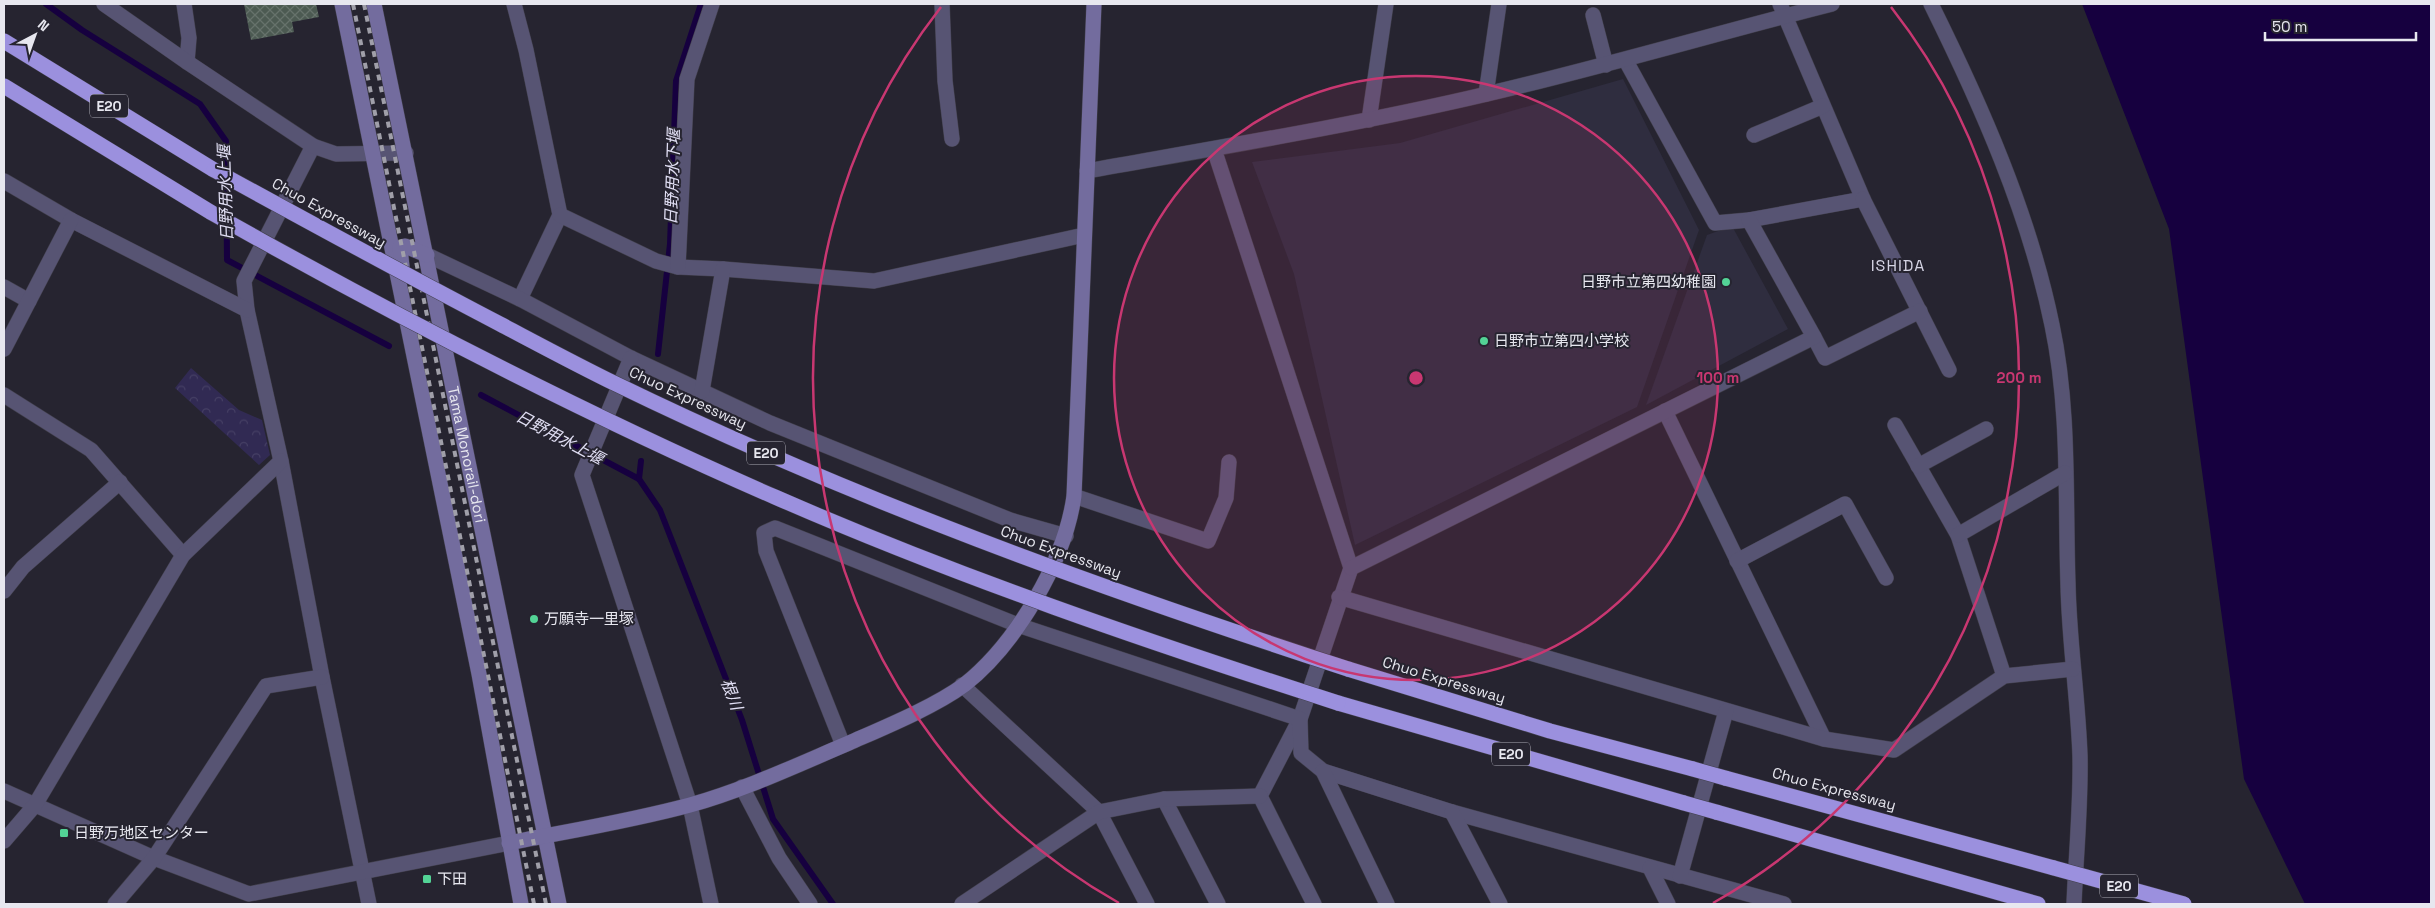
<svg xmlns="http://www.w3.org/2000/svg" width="2435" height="908" viewBox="0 0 2435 908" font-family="'Space Grotesk','Noto Sans JP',sans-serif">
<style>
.built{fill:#2f2d3f}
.park{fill:url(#park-crowns)}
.water{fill:#16003f}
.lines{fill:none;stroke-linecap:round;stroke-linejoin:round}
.stream{stroke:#16003f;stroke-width:6}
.building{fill:url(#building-cross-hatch)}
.minor-casing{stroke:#413f4b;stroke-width:16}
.tertiary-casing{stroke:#413f4b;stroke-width:16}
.secondary-casing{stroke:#413f4b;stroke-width:16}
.motorway-casing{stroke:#413f4b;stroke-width:16}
.minor{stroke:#575473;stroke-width:15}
.tertiary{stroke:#575473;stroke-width:15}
.secondary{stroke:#736c9e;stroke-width:15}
.motorway{stroke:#9b90de;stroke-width:15}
.rail{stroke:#a09fa9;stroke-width:4;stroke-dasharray:6 6;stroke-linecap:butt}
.motorway-bridge-casing{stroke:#413f4b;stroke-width:16;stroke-linecap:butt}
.motorway-bridge{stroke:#9b90de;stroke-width:15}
.ring{fill:none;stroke:#c83771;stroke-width:2.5}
.poi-dot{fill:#53d396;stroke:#262430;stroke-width:2}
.labels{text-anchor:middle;stroke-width:4;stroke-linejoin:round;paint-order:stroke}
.shield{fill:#262430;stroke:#adacb6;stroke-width:1}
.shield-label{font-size:14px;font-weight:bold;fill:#e7e7ef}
.street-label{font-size:15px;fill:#e7e7ef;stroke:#262430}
.poi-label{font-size:15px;fill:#e7e7ef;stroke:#262430;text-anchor:start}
.water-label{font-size:16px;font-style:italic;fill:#e1dff4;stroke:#262430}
.neighbourhood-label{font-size:16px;letter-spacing:1px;fill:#d5d4e4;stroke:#262430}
.centre{fill:#c83771;stroke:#262430;stroke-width:2.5}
.ring-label{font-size:15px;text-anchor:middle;font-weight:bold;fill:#c83771;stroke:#262430;stroke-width:4;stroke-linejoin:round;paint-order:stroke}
</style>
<defs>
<pattern id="park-crowns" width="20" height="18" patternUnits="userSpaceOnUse" patternTransform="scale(1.25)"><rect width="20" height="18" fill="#312a53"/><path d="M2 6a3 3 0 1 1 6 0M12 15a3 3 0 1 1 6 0" fill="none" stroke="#453f64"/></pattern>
<pattern id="building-cross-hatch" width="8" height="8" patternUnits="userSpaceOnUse" patternTransform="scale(1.25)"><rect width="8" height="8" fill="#4c5a52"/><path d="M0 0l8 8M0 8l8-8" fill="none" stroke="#66726b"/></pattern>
</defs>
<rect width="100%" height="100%" fill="#262430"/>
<g class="built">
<path d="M1623,79l76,151 -62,177 -282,138 -61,-271 -42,-112 148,-19z"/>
<path d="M1732,226l56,103 -142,76 61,-170z"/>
</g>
<path class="park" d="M191,368l48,42 23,10 8,35 -11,10 -84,-77z"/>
<path class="water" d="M2082,4h349v900h-126l-61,-125 -75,-550z"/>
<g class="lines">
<g class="stream">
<path d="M46,4l36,26 118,74 26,37 1,119 162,86"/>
<path d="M658,354l12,-110 6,-163 25,-77"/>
<path d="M481,395l158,84 21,31 82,210 31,99 60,85"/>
<path d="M639,479l2,-18"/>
</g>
</g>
<path class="building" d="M244,4h72l3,13 -27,5 2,10 -43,8z"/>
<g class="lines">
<defs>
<g id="minor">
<path d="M184,4l5,34 -2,24"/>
<path d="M514,4l12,46 34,165 -40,84"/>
<path d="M942,4l3,77 7,58"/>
<path d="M1931,4c50,101 98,209 121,321 18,85 13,173 16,259 1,57 10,114 12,172 1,49 -4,99 -6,148"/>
<path d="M1593,15l13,50"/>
<path d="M1626,61l89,162 34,-3 114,-21 -83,-195"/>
<path d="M1486,94l13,-90"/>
<path d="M1369,120l17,-116"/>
<path d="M1754,135l69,-29"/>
<path d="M313,146l-69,135 3,29 34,151 41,216 47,227"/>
<path d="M1214,149l137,419 -51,151 -40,77"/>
<path d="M1087,171c134,-24 268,-46 400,-77 116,-27 230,-61 345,-90"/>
<path d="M4,181l67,39 176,90"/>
<path d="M1863,199l86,171"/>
<path d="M560,215l96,46 22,6 45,2 151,12 210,-46"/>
<path d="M427,255l93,44 111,59 139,65 240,97 56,16"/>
<path d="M678,267l9,-188 25,-75"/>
<path d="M4,287l25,14"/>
<path d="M1814,337l11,21 95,-47"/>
<path d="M4,349l67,-129"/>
<path d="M631,358l-49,117 108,330 21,99"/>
<path d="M702,391l21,-122"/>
<path d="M4,395l87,55 92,105"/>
<path d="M1665,411l159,328"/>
<path d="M1895,425l63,110 46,141"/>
<path d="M1918,466l68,-37"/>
<path d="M1074,496l134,45 18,-43 3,-36"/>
<path d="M1958,535l107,-62"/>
<path d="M1737,561l108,-57 41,74"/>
<path d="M1351,568l463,-231 -65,-117"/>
<path d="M4,591l19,-24 97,-85"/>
<path d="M1339,597l485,142 70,11 110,-74 69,-7"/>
<path d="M962,685l137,127 48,92"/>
<path d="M843,745l-77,-194 -2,-18 11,-5 243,97 282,94 1,34 22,18 129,41 332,92"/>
<path d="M1323,771l64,133"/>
<path d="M742,787l37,71 31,46"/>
<path d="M4,791l150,67 95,36 260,-51"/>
<path d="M1260,796l54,108"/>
<path d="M1164,799l54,105"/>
<path d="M1452,812l48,92"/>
<path d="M4,841l31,-36 148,-250 98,-94"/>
<path d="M1650,868l18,36"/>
<path d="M1680,876l46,-165"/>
<path d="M115,904l39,-46 112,-172 56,-9"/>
<path d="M962,904l137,-92 65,-13 96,-3"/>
</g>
<path id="tertiary" d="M104,4l83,58 126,84 23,8 70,-1"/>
<g id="secondary">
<path d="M342,4l137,670 42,230"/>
<path id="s1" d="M374,4l185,900"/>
<path d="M402,266l-2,-18 5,-2 22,9"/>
<path d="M509,843c60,-12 122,-22 181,-38 54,-15 107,-40 159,-62 34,-15 85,-36 115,-58 52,-41 101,-124 110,-189l20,-492"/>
</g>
<g id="motorway">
<path d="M4,41l210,129"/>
<path d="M4,86l208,127"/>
<path d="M1348,669l202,62 143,38"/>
<path d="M1338,703l346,100"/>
<path d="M1725,778l329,90"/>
<path d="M1716,812l322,92"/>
</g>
</defs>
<use href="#minor" class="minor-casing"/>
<use href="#tertiary" class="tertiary-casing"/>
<use href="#secondary" class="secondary-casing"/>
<use href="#motorway" class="motorway-casing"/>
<use href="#minor" class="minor"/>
<use href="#tertiary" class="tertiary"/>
<use href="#secondary" class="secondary"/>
<use href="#motorway" class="motorway"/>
<g class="rail">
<path d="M353,4l181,900"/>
<path d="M364,4l182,900"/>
</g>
<defs>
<g id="motorway-bridge">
<path d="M214,170c95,52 190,104 286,154 38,20 77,41 116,60 236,115 483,204 732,285"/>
<path d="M212,213c183,103 370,200 563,284 183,80 373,145 563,206"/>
<path d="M1693,769l32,9"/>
<path d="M1684,803l32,9"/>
<path d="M2054,868l130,36"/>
</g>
</defs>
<use href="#motorway-bridge" class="motorway-bridge-casing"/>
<use href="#motorway-bridge" class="motorway-bridge"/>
</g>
<circle cx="1416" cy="378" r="302" fill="#c83771" fill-opacity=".12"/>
<g class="ring">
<circle cx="1416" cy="378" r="302"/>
<path d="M1119 903A603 603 0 0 1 941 7M1891 7A603 603 0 0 1 1713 903"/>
</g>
<g class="poi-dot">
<circle cx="1726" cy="282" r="5"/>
<circle cx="1484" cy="341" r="5"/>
<circle cx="534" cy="619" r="5"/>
<rect x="59" y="828" width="10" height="10" rx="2.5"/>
<rect x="422" y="874" width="10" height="10" rx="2.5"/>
</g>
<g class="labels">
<g class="shield">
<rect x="90" y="94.5" width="38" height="23" rx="4"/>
<rect x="747" y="441.5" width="38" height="23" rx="4"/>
<rect x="1492" y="742.5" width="38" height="23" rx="4"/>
<rect x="2100" y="874.5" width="38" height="23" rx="4"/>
</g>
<g class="shield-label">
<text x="109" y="111">E20</text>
<text x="766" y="458">E20</text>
<text x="1511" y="759">E20</text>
<text x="2119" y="891">E20</text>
</g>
<g class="street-label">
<text transform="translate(329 213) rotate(29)" y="5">Chuo Expressway</text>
<text transform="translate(688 398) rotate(25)" y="5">Chuo Expressway</text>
<text dy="5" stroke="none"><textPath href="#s1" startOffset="460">Tama Monorail-dori</textPath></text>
<text transform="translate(1061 552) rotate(20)" y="5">Chuo Expressway</text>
<text transform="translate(1444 680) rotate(17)" y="5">Chuo Expressway</text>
<text transform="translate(1834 789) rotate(15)" y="5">Chuo Expressway</text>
</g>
<g class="poi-label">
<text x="1716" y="287" text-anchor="end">日野市立第四幼稚園</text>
<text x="1494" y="346">日野市立第四小学校</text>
<text x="544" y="624">万願寺一里塚</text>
<text x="74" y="838">日野万地区センター</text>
<text x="437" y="884">下田</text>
</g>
<g class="water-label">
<text transform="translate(672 177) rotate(-88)" y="6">日野用水下堰</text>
<text transform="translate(225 193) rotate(-92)" y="6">日野用水上堰</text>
<text transform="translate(560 437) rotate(28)" y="6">日野用水上堰</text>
<text transform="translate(732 694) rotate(69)" y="6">根川</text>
</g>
<g class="neighbourhood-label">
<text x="1898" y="271">ISHIDA</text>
</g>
</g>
<circle cx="1416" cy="378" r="8" class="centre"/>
<g class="ring-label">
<text x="1718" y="383">100 m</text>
<text x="2019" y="383">200 m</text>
</g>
<rect width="2435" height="908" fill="none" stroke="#e7e7ef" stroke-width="10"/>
<g transform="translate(35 35) rotate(41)" stroke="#262430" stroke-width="4" paint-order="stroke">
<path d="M0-4L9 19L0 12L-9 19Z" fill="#e7e7ef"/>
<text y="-8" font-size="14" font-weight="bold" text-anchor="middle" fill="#e7e7ef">N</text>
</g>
<path d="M2265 32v8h151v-8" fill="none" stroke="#e7e7ef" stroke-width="2.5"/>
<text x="2272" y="32" font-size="15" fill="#e7e7ef" stroke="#262430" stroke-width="4" paint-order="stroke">50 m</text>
</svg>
